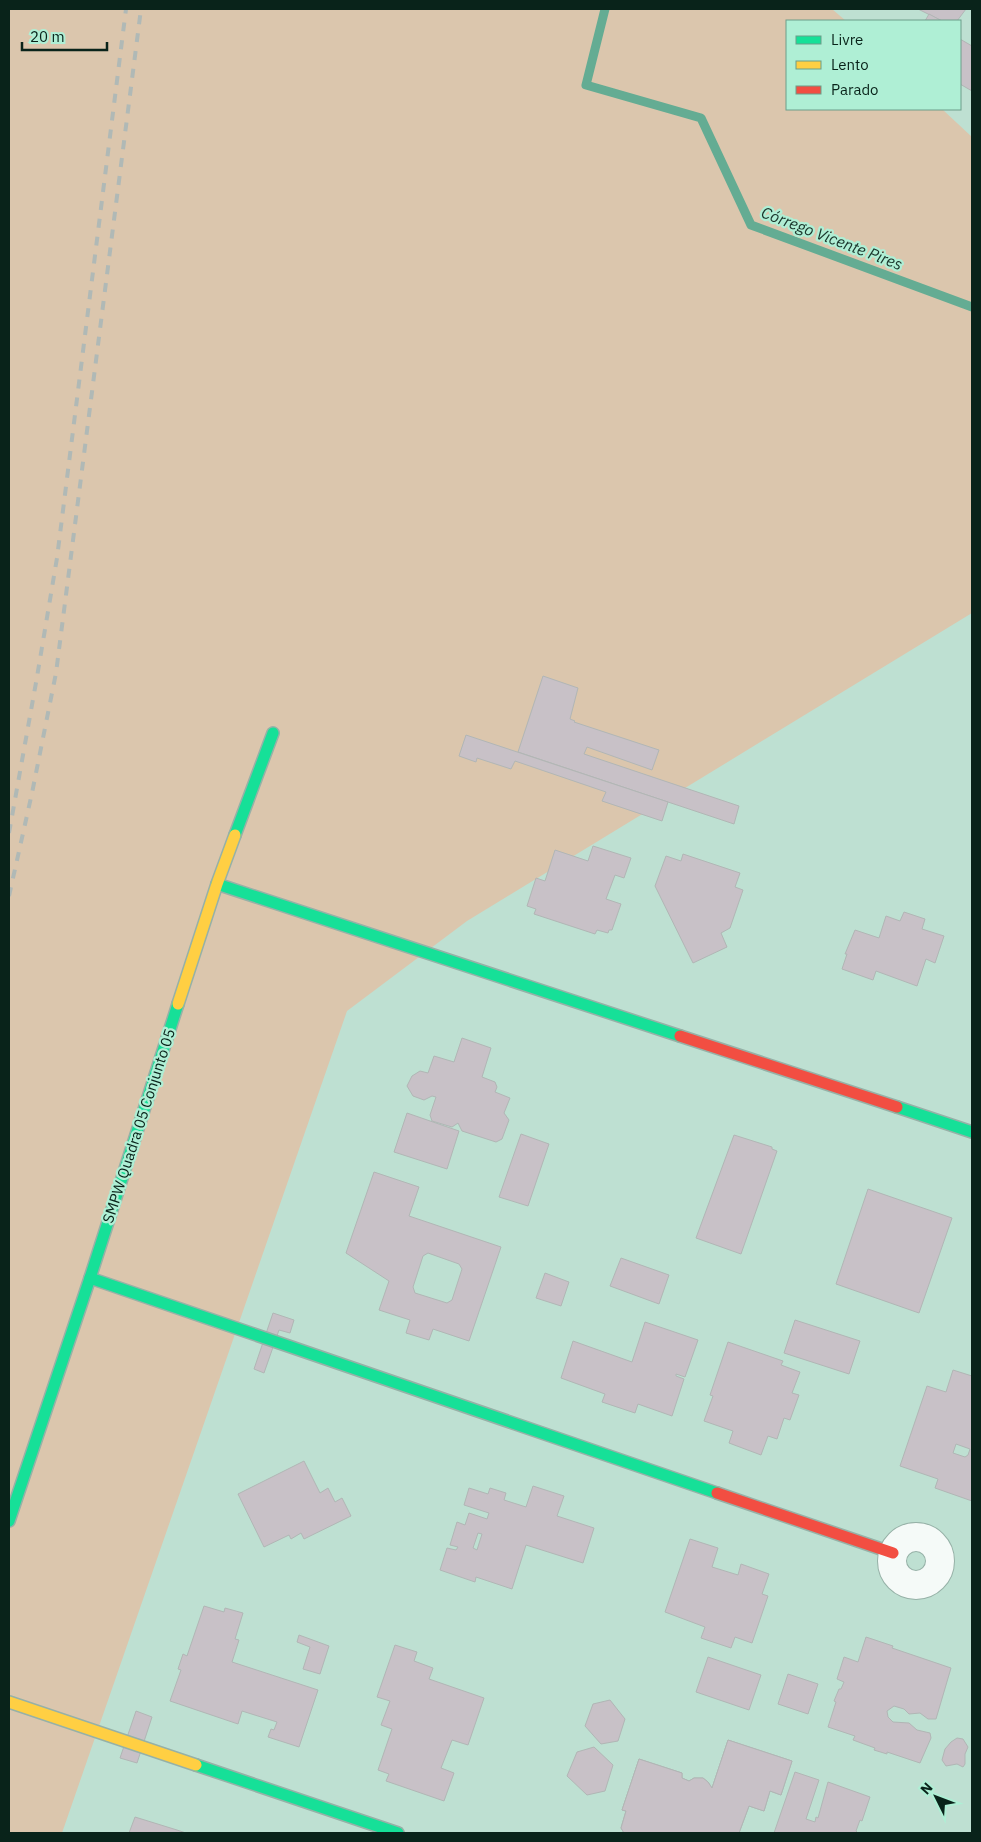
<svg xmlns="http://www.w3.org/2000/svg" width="981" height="1842" viewBox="0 0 981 1842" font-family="'IBM Plex Sans',sans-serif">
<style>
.green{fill:#dbc6ad}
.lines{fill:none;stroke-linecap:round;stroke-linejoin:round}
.stream{stroke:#64ac93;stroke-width:9}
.building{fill:#c8c1c7;stroke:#b1b6b5;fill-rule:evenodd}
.street-casing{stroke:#96b1a7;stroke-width:30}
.fast-casing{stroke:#96b1a7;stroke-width:14}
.slow-casing{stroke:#96b1a7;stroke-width:14}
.jam-casing{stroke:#96b1a7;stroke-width:14}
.street{stroke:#f5faf8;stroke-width:28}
.fast{stroke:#16e098;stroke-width:11}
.slow{stroke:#ffcf43;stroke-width:11}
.jam{stroke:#f24e42;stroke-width:11}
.rail{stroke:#b0b9b6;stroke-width:4;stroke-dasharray:9 9;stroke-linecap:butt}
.labels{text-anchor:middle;stroke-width:4.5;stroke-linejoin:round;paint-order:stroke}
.street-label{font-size:15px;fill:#09231a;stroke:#afefd5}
.water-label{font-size:16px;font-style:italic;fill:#1b362c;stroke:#afefd5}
</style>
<rect width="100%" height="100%" fill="#bee0d2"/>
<path class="green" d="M9,9h823l14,12h-59v88h155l30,28v476l-505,308 -120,90 -285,822h-53z"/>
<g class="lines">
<path class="stream" d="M605,9l-19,76 115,33 50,107 221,82"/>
</g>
<g class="building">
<path d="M918,9h48l-9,12h-15z"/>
<path d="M929,14l13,7h-17z"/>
<path d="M960,39l12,7v-2v47l-12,-7z"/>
<path d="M543,676l35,12 -8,31 5,2 -1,1 85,28 -7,20 -65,-23 -3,7 155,52 -5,18 -216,-72z"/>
<path d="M466,735l202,67 -6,19 -60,-20 4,-9 -91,-31 -4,8 -34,-11 -1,4 -17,-6z"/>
<path d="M593,846l38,12 -7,20 -9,-3 -9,24 15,5 -9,26h-3l-1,3 -11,-3 -2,4 -61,-20 2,-5 -9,-3 9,-28 9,3 10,-31 33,11z"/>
<path d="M683,854l57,19 -5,14 8,3 -13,38 -9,5 6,14 -34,16 -38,-77 11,-30 15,5z"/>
<path d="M904,912l21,7 -3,10 22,7 -9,27 -9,-4 -9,27 -41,-15 -3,9 -31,-11 5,-15h-2l10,-24 24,8 7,-22 14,5z"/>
<path d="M462,1038l29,10 -9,29 13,5 2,5 -2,5 15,6 -6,15 5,7 -7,19 -6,3 -34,-11 -4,-8 -6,4 -20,-6 -2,-6 6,-18 -4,-1 -8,4 -11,-4 -6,-10 5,-10 8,-5 8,2 6,-17 20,6z"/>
<path d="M407,1113l52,18 -12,38 -53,-17z"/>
<path d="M521,1134l28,10 -21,62 -29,-9z"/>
<path d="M734,1135l38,12v2l5,2 -36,103 -45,-16z"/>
<path d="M374,1172l45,15 -10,29 92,31 -32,94 -36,-12 -4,11 -23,-7 4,-13 -31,-10 10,-29 -43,-28zM428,1253l31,11 3,5 -10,31 -5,3 -32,-10 -2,-6 10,-31z"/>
<path d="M868,1189l84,29 -33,95 -83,-29z"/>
<path d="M621,1258l48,17 -10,29 -49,-18z"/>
<path d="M545,1273l24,9 -8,24 -25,-8z"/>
<path d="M273,1313l21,7 -4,13 -11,-3 -15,43 -10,-4z"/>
<path d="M795,1320l65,21 -11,33 -65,-21z"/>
<path d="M645,1322l53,18 -13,37 -9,-3v2l8,3 -12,37 -34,-12 -3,9 -33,-11 3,-8 -44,-16 12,-37 59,21z"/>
<path d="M728,1342l55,19 -2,4 19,7 -8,21 7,2 -9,25 -6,-2 -7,21 -9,-3 -7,19 -32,-12 4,-12 -29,-10 9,-25 -3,-1z"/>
<path d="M953,1370l19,6v125l-37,-13 3,-9 -38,-13 27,-80 19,6zM956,1444l14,5 -2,6 -3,2 -12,-4z"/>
<path d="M304,1461l16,32 8,-5 7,14 7,-4 9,18 -47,23 -3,-6 -10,6 -2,-4 -25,12 -26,-53z"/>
<path d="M533,1486l31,10 -7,20 37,12 -11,35 -57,-18 -14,44 -36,-12 -1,5 -35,-12 7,-22 9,2 2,-3 -8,-2 7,-23 8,3 4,-12 18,6 2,-6 -25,-8 5,-17 19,6 2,-6 16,5 -2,7 22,7zM478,1533l4,1 -5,16 -4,-2z"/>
<path d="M690,1539l28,9 -6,19 26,8 3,-11 28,10 -7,20 6,2 -16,47 -17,-6 -4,11 -30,-10 4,-11 -40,-15z"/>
<path d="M204,1606l20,6 1,-4 18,5 -8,26 4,1 -7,22 86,28 -19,57 -31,-10 3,-8 3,1 3,-8 -35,-11 -4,13 -68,-23 11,-31 -3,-1 5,-15 4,2z"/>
<path d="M299,1635l30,11 -9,28 -17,-5 7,-22 -13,-5z"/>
<path d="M866,1637l27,9 -1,2 59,20 -15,51h-8l-8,-6 -11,1 -5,-5 -10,-3 -7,5 1,6 5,5 16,1 8,7 13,3 1,5 -11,25 -33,-11v2l-13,-4 1,-2 -22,-8 2,-4 -27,-9 8,-25 -2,-1 5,-12h2l3,-7 -7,-3 7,-22 14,5z"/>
<path d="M395,1645l22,7 -3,9 19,7 -4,11 55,19 -16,47 -16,-5 -11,28 13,5 -10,28 -58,-20 3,-7 -11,-4 14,-41 -11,-4 9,-24 -13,-4z"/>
<path d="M708,1657l53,18 -12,35 -53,-18z"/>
<path d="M788,1674l30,10 -10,30 -30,-10z"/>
<path d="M610,1700l15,19 -7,22 -17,3 -16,-18 8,-22z"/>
<path d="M136,1711l16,6 -15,46 -17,-5z"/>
<path d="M957,1738l6,1 5,8 -3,7v10l-2,3 -6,-3 -11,2 -4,-6 3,-11 6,-7z"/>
<path d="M728,1740l64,21 -11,34 -11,-4 -6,20 -15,-5 -10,27h-115l-3,-5 5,-17 -4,-1 17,-51 43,14v5l7,3 5,-3h9l5,4 4,6zM676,1810l6,2 -4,10 -6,-2z"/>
<path d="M728,1740l64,21 -11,34 -11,-4 -6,20 -15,-5 -10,27h-115l-3,-5 5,-17 -4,-1 17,-51 43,14v5l7,3 5,-3h9l5,4 4,6z"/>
<path d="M594,1747l19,18 -8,26 -18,4 -20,-19 10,-24z"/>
<path d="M795,1772l24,8 -13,39 9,3 1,-5 2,1 10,-36 42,15 -8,24 -2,-1 -4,11 2,2h-84z"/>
<path d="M135,1817l42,13 9,3h-57z"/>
</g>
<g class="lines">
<defs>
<circle id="street" cx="916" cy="1561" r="24"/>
<g id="fast">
<path d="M235,835l38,-102"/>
<path d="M217,884l463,152"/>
<path d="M897,1107l75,25"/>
<path d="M90,1278l627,215"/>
<path d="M9,1521l81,-243 88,-274"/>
<path d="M196,1765l202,68"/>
</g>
<g id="slow">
<path d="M178,1004l39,-120 18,-49"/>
<path d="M9,1702l187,63"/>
</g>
<g id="jam">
<path d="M680,1036l217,71"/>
<path d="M717,1493l176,60"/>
</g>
</defs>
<use href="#street" class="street-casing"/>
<use href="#fast" class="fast-casing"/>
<use href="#slow" class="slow-casing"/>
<use href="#jam" class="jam-casing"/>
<use href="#street" class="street"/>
<use href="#fast" class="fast"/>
<use href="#slow" class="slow"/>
<use href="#jam" class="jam"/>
<g class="rail">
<path d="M9,833l28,-156 20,-119 69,-549"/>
<path d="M9,896l23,-103 24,-120 85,-664"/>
</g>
</g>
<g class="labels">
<g class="street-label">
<text transform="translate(139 1126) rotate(-72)" y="5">SMPW Quadra 05 Conjunto 05</text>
</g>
<g class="water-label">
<text transform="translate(832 238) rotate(21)" y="6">Córrego Vicente Pires</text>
</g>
</g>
<rect width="981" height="1842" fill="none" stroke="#09231a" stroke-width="20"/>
<rect x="786" y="20" width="175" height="90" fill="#afefd5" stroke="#6d9d8a"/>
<rect x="796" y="36" width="25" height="8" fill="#16e098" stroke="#6d9d8a"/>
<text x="831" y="45" font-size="15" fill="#09231a">Livre</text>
<rect x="796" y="61" width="25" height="8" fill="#ffcf43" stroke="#6d9d8a"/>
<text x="831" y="70" font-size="15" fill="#09231a">Lento</text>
<rect x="796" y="86" width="25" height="8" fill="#f24e42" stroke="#6d9d8a"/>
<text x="831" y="95" font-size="15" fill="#09231a">Parado</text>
<g transform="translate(936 1797) rotate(312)" stroke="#afefd5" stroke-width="4" paint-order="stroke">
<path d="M0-4L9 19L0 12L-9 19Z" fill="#09231a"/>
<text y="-8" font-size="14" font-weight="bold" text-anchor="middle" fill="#09231a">N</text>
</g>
<path d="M22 42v8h85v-8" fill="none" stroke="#09231a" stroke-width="2.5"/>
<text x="30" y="42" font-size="15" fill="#09231a" stroke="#afefd5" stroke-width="4" paint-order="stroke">20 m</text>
</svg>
